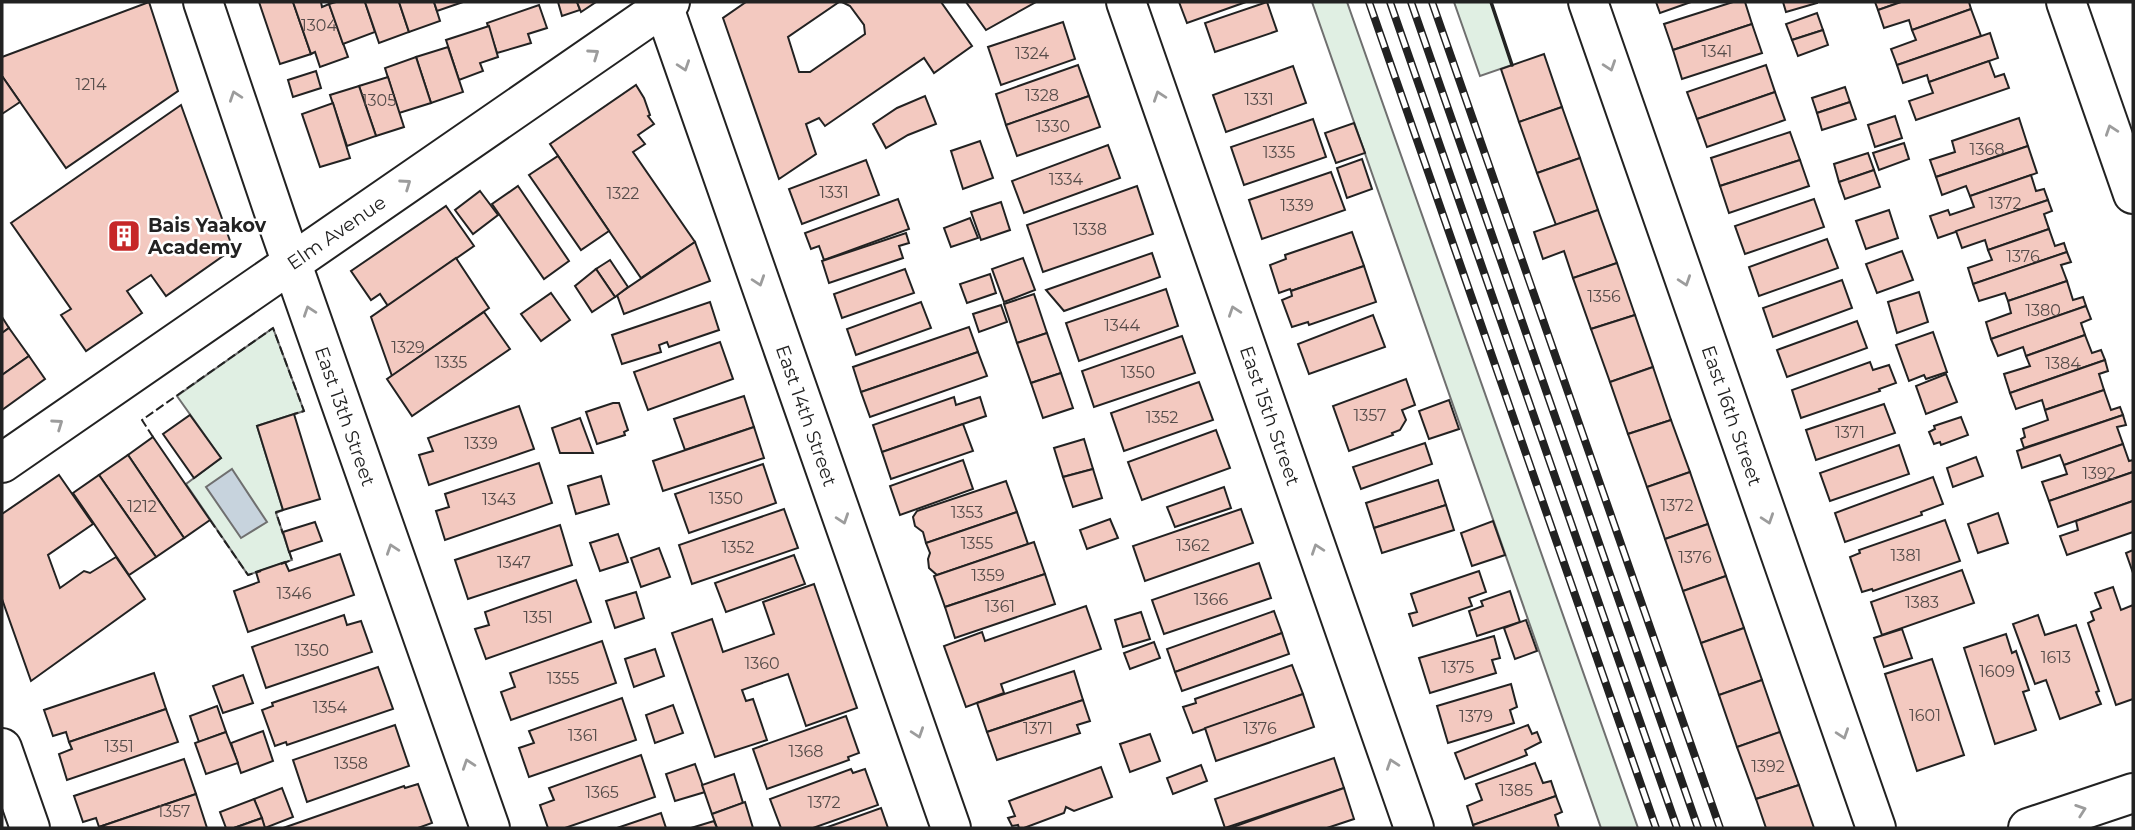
<svg xmlns="http://www.w3.org/2000/svg" width="2135" height="830" viewBox="0 0 2135 830" font-family="Montserrat,sans-serif">
<style>
.green{fill:#e0efe3;stroke:#6f6f6f;stroke-width:2}
.water{fill:#c7d3dd;stroke:#6f6f6f;stroke-width:2}
.building{fill:#f3c9c0;stroke:#222;stroke-width:2}
.lines{fill:none;stroke-linecap:round;stroke-linejoin:round}
.minor-casing{stroke:#222;stroke-width:42}
.minor{stroke:#fff;stroke-width:38}
.rail-casing{stroke:#222;stroke-width:8}
.rail{stroke:#fff;stroke-width:5;stroke-dasharray:16;stroke-linecap:butt}
.fence{stroke:#222;stroke-width:2;stroke-dasharray:9 3.5;stroke-linecap:butt}
.wall{stroke:#222;stroke-width:3.5}
.oneway{stroke:#9c9c9c}
.labels{text-anchor:middle;stroke-width:5;stroke-linejoin:round;paint-order:stroke}
.number-label{font-size:16px;fill:#564c4a}
.poi-label{font-size:19px;font-weight:bold;fill:#222;stroke:#fff;text-anchor:start}
.street-label{font-size:19px;fill:#222;stroke:#fff}
</style>
<rect width="100%" height="100%" fill="#fff"/>
<g class="green">
<path d="M1312,2h35l291,826h-37z"/>
<path d="M1454,2h37l21,63 -32,11z"/>
<path d="M273,328l31,83 -47,15 26,84 -7,3 16,47 -44,15 -62,-91 35,-26 -44,-62z"/>
</g>
<path class="water" d="M232,469l35,53 -26,16 -35,-51z"/>
<g class="building">
<path d="M149,2l29,89 -112,77 -64,-92v-19z"/>
<path d="M259,2h34l18,52 -31,10z"/>
<path d="M293,2h28l1,5 7,-3 19,53 -28,10 -5,-15 -4,2z"/>
<path d="M336,2h29l10,30 -32,12 -14,-40z"/>
<path d="M365,2h34l10,30 -30,11z"/>
<path d="M399,2h35l6,19 -31,11z"/>
<path d="M434,2h29l-26,9z"/>
<path d="M558,2h19l3,8 -18,6z"/>
<path d="M577,2h19l-15,10z"/>
<path d="M746,2h93l-51,35 11,35h11l55,-38 -1,-9 -14,-19 -8,-4h99l31,44 -38,27 -10,-15 -99,68 -6,-8 -13,6 10,30 -37,25 -56,-161z"/>
<path d="M966,2h70l-50,28z"/>
<path d="M1179,2h67l-59,21z"/>
<path d="M1267,2l10,29 -62,21 -10,-29z"/>
<path d="M1656,2h35l-31,11z"/>
<path d="M1733,2h12l7,22 -79,26 -9,-26z"/>
<path d="M1783,2h34v1l-31,9z"/>
<path d="M1875,2h26l-23,8z"/>
<path d="M1901,2h68l2,7 -59,21 -3,-10 -25,8 -6,-18z"/>
<path d="M539,5l8,23 -19,6 3,9 -34,10 -10,-30z"/>
<path d="M1971,9l10,27 -84,29 -6,-16 25,-9 -4,-10z"/>
<path d="M1817,13l6,17 -31,10 -6,-16z"/>
<path d="M1063,22l12,37 -74,26 -13,-38z"/>
<path d="M1752,24l10,29 -80,26 -9,-29z"/>
<path d="M489,26l9,31 -18,6 3,8 -24,9 -13,-40z"/>
<path d="M1823,30l5,15 -30,11 -6,-16z"/>
<path d="M1990,33l8,25 -69,24 -2,-7 -24,8 -6,-18z"/>
<path d="M448,47l15,45 -32,11 -15,-46z"/>
<path d="M1544,54l18,53 -43,15 -18,-53z"/>
<path d="M416,57l15,46 -32,10 -14,-45z"/>
<path d="M1989,61l6,16 9,-3 5,14 -93,32 -7,-19 24,-8 -4,-11z"/>
<path d="M1078,65l11,31 -83,29 -10,-31z"/>
<path d="M1766,65l9,27 -78,27 -10,-27z"/>
<path d="M1293,66l13,37 -80,29 -13,-37z"/>
<path d="M316,71l5,17 -28,9 -5,-17z"/>
<path d="M2,76l18,26 -18,12z"/>
<path d="M388,77l16,50 -28,9 -17,-50z"/>
<path d="M636,85l8,13 6,17 -2,1 6,8 -16,11 7,9 -12,8 62,90 -54,36 -91,-134z"/>
<path d="M359,86l17,50 -29,10 -17,-51z"/>
<path d="M1845,87l5,15 -33,11 -5,-15z"/>
<path d="M1775,92l10,28 -78,27 -10,-28z"/>
<path d="M925,96l11,28 -28,11 -22,13 -13,-24 24,-16z"/>
<path d="M1089,96l11,31 -83,29 -11,-31z"/>
<path d="M1850,102l6,17 -34,11 -5,-17z"/>
<path d="M333,103l17,55 -30,9 -18,-53z"/>
<path d="M181,105l52,144 -67,47 -15,-21 -24,16 15,22 -56,38 -25,-36 10,-6 -60,-86z"/>
<path d="M1562,107l18,51 -43,15 -18,-51z"/>
<path d="M1895,116l7,22 -27,9 -7,-22z"/>
<path d="M2019,118l9,28 -92,31 -6,-17 25,-8 -3,-11z"/>
<path d="M1313,119l13,38 -82,28 -13,-38z"/>
<path d="M1354,123l11,30 -29,10 -11,-30z"/>
<path d="M1790,132l10,28 -80,26 -9,-28z"/>
<path d="M980,141l13,37 -30,11 -12,-38z"/>
<path d="M1904,143l5,16 -30,11 -6,-17z"/>
<path d="M1108,145l12,33 -96,35 -12,-32z"/>
<path d="M2028,146l9,27 -67,23 -4,-10 -24,9 -6,-18z"/>
<path d="M1868,153l6,17 -35,12 -5,-18z"/>
<path d="M558,156l51,75 -28,19 -52,-75z"/>
<path d="M1580,158l18,52 -42,15 -19,-52z"/>
<path d="M1362,159l10,30 -25,9 -10,-30z"/>
<path d="M866,160l13,35 -77,29 -13,-35z"/>
<path d="M1800,160l9,26 -80,27 -9,-27z"/>
<path d="M1874,170l6,17 -35,12 -6,-17z"/>
<path d="M1331,172l14,38 -83,29 -13,-39z"/>
<path d="M2031,175l5,16 8,-2 4,11 -110,38 -8,-22 18,-6 2,5 24,-8 -4,-11z"/>
<path d="M518,186l51,75 -25,18 -52,-75z"/>
<path d="M1137,186l16,48 -110,38 -16,-47z"/>
<path d="M480,191l18,24 -25,19 -18,-24z"/>
<path d="M898,199l11,30 -85,31 -5,-14 -8,3 -6,-16z"/>
<path d="M1814,199l10,28 -79,27 -10,-28z"/>
<path d="M2048,200l4,11 -8,3 5,15 -61,21 -3,-10 -23,8 -6,-17z"/>
<path d="M1001,202l9,28 -29,10 -10,-28z"/>
<path d="M446,206l28,40 -86,60 -8,-12 -9,6 -20,-29z"/>
<path d="M1598,210l19,53 -44,15 -9,-27 -21,8 -9,-27z"/>
<path d="M1889,210l9,28 -32,11 -10,-28z"/>
<path d="M970,218l8,20 -27,9 -7,-19z"/>
<path d="M2049,229l6,17 9,-3 3,9 -94,32 -5,-16 24,-8 -4,-10z"/>
<path d="M1352,232l12,34 -73,25 -1,-2 -11,4 -9,-28 16,-6 -1,-4z"/>
<path d="M906,233l3,10 -10,3 4,12 -74,25 -7,-22z"/>
<path d="M1827,239l11,29 -79,28 -10,-29z"/>
<path d="M695,242l15,39 -86,33 -7,-19z"/>
<path d="M1902,251l11,29 -36,13 -11,-29z"/>
<path d="M2067,252l4,10 -10,3 6,16 -59,20 -3,-8 -26,8 -6,-17z"/>
<path d="M1152,253l8,24 -96,34 -18,-21z"/>
<path d="M456,258l33,50 -97,68 -21,-59z"/>
<path d="M1023,258l12,32 -31,12 -12,-33z"/>
<path d="M610,260l18,27 -13,10 -19,-28z"/>
<path d="M1617,263l18,52 -44,14 -18,-51z"/>
<path d="M1364,266l12,36 -67,23 -1,-3 -16,5 -10,-27 10,-4 -1,-5z"/>
<path d="M596,269l19,28 -23,15 -17,-26z"/>
<path d="M905,269l9,24 -72,25 -8,-24z"/>
<path d="M990,274l6,19 -29,10 -7,-19z"/>
<path d="M1842,280l10,28 -79,29 -10,-29z"/>
<path d="M2067,281l6,19 10,-3 3,9 -95,33 -5,-17 25,-9 -3,-12z"/>
<path d="M1166,289l12,37 -99,35 -13,-38z"/>
<path d="M1919,292l9,30 -31,11 -9,-31z"/>
<path d="M551,293l19,27 -29,21 -20,-27z"/>
<path d="M1034,294l13,39 -30,10 -13,-39z"/>
<path d="M710,302l9,28 -50,17 -2,-5 -8,3 2,7 -39,12 -10,-29z"/>
<path d="M921,302l10,26 -75,27 -9,-26z"/>
<path d="M1001,305l6,17 -28,10 -6,-18z"/>
<path d="M2086,306l5,13 -10,4 4,12 -59,21 -3,-9 -25,9 -7,-17z"/>
<path d="M484,312l26,37 -98,67 -25,-37z"/>
<path d="M1373,315l12,32 -76,27 -11,-30z"/>
<path d="M1635,315l18,52 -43,15 -19,-53z"/>
<path d="M2,317l7,11 -7,5z"/>
<path d="M1857,321l10,27 -80,29 -10,-27z"/>
<path d="M969,327l9,25 -117,40 -8,-25z"/>
<path d="M9,328l20,28 -27,19v-42z"/>
<path d="M1933,332l14,40 -21,7 -2,-4 -15,6 -13,-36z"/>
<path d="M1047,333l14,40 -30,10 -14,-40z"/>
<path d="M2085,335l7,18 9,-3 4,10 -95,33 -6,-19 26,-8 -4,-10z"/>
<path d="M1182,336l13,37 -101,34 -12,-36z"/>
<path d="M720,342l13,37 -85,31 -14,-38z"/>
<path d="M978,352l9,24 -117,41 -9,-25z"/>
<path d="M29,356l16,23 -43,31v-35z"/>
<path d="M2105,360l3,11 -9,3 5,16 -59,20 -3,-10 -26,9 -6,-16z"/>
<path d="M1870,362l3,8 16,-5 7,18 -17,6 1,2 -79,27 -9,-28z"/>
<path d="M1653,367l18,53 -43,14 -18,-52z"/>
<path d="M1061,373l12,35 -30,10 -12,-35z"/>
<path d="M1946,374l11,28 -31,12 -10,-28z"/>
<path d="M1406,379l9,26 -13,5 4,10 -6,10 -8,3 1,2 -44,16 -16,-45z"/>
<path d="M1199,382l14,38 -89,31 -13,-38z"/>
<path d="M2104,390l7,20 9,-3 3,8 -99,33 -3,-9 4,-2 -2,-8 25,-9 -3,-10z"/>
<path d="M744,396l10,31 -69,23 -11,-31z"/>
<path d="M954,397l2,8 24,-8 6,19 -104,36 -9,-27z"/>
<path d="M1449,400l10,29 -30,10 -10,-28z"/>
<path d="M613,403h6l9,27 -4,2 1,3 -28,9 -11,-32z"/>
<path d="M1884,404l11,29 -79,27 -10,-30z"/>
<path d="M519,406l15,43 -105,36 -10,-30 14,-4 -5,-13z"/>
<path d="M294,414l26,85 -37,11 -26,-84z"/>
<path d="M190,415l31,43 -27,20 -31,-44z"/>
<path d="M2123,415l3,10 -9,2 6,17 -59,21 -4,-10 -38,13 -5,-17z"/>
<path d="M1961,417l7,18 -27,10 -1,-3 -6,2 -5,-12 6,-3 -1,-3z"/>
<path d="M580,418l13,35h-33l-8,-25z"/>
<path d="M1671,420l19,52 -43,15 -19,-53z"/>
<path d="M963,424l10,27 -82,28 -9,-27z"/>
<path d="M754,427l10,31 -101,33 -10,-30z"/>
<path d="M1216,430l14,38 -88,32 -14,-38z"/>
<path d="M153,437l57,83 -26,18 -56,-83z"/>
<path d="M1084,439l9,30 -30,8 -9,-29z"/>
<path d="M1425,443l7,21 -71,25 -8,-22z"/>
<path d="M2123,444l6,17 4,-1v12l-84,29 -7,-19 25,-8 -3,-9z"/>
<path d="M1899,445l10,29 -79,27 -10,-28z"/>
<path d="M128,455l56,83 -28,19 -57,-82z"/>
<path d="M1976,457l7,19 -30,11 -6,-19z"/>
<path d="M963,460l10,29 -73,26 -10,-29z"/>
<path d="M539,463l13,40 -107,37 -9,-29 13,-4 -4,-13z"/>
<path d="M763,464l13,39 -87,30 -14,-39z"/>
<path d="M1093,469l9,29 -29,9 -10,-30z"/>
<path d="M1690,472l18,52 -43,15 -18,-52z"/>
<path d="M2133,472v29l-75,26 -9,-26z"/>
<path d="M59,475l34,49 -45,31 12,33 24,-17 6,2 26,-16 29,42 -114,82 -29,-82v-85z"/>
<path d="M99,475l57,82 -27,18 -56,-82z"/>
<path d="M601,476l8,28 -33,10 -8,-28z"/>
<path d="M1933,477l10,27 -22,8 1,3 -77,27 -10,-29z"/>
<path d="M1438,480l8,25 -72,23 -8,-25z"/>
<path d="M1006,481l11,31 -91,31 -3,-11 -8,-6 -2,-9 4,-6z"/>
<path d="M1224,487l7,21 -56,19 -8,-20z"/>
<path d="M2133,501v31l-66,23 -7,-19 18,-6 -2,-9z"/>
<path d="M1446,505l8,25 -72,23 -8,-25z"/>
<path d="M784,509l14,39 -106,36 -13,-39z"/>
<path d="M1241,509l12,34 -108,38 -12,-35z"/>
<path d="M1017,512l11,32 -91,31 -8,-7 -1,-9 2,-6 -4,-10z"/>
<path d="M1998,513l10,30 -30,10 -10,-29z"/>
<path d="M1110,519l8,19 -31,11 -7,-19z"/>
<path d="M1945,520l15,41 -87,30 -1,-2 -10,3 -12,-35 10,-4 -1,-3z"/>
<path d="M1493,521l12,34 -33,11 -11,-33z"/>
<path d="M315,522l7,19 -33,11 -6,-20z"/>
<path d="M1708,524l18,52 -43,15 -18,-52z"/>
<path d="M560,525l12,40 -104,34 -13,-39z"/>
<path d="M618,534l10,28 -28,9 -10,-28z"/>
<path d="M1034,542l11,32 -100,33 -11,-31z"/>
<path d="M659,548l11,29 -29,10 -10,-29z"/>
<path d="M2133,550v23l-7,-20z"/>
<path d="M340,554l14,41 -106,37 -14,-41 25,-9 -3,-10 29,-10 4,9z"/>
<path d="M794,555l11,29 -79,28 -11,-29z"/>
<path d="M1259,563l12,35 -107,36 -12,-34z"/>
<path d="M1962,570l12,33 -92,32 -11,-33z"/>
<path d="M1479,571l7,21 -17,6 3,8 -59,20 -4,-12 8,-2 -6,-18z"/>
<path d="M1045,574l10,30 -100,34 -10,-31z"/>
<path d="M1726,576l18,52 -43,15 -18,-52z"/>
<path d="M576,580l15,42 -105,37 -11,-30 14,-4 -4,-13z"/>
<path d="M814,584l43,124 -51,18 -18,-52 -46,16 4,11 7,-2 14,41 -52,17 -43,-124 40,-14 11,33 51,-18 -11,-32z"/>
<path d="M2113,587l8,23 12,-5v94l-17,6 -28,-82 6,-3 -3,-8 10,-4 -6,-15z"/>
<path d="M1510,591l10,31 -43,14 -8,-25 14,-5 -2,-5z"/>
<path d="M636,592l8,26 -29,10 -9,-27z"/>
<path d="M1086,606l15,43 -100,35 3,9 -38,14 -22,-61 38,-14 3,9z"/>
<path d="M1274,611l8,22 -107,39 -8,-23z"/>
<path d="M1141,612l9,27 -27,8 -8,-27z"/>
<path d="M344,615l3,10 14,-4 11,31 -106,36 -14,-41z"/>
<path d="M2038,615l7,20 31,-10 23,66 -3,1 5,12 -41,15 -14,-39 -11,4 -22,-60z"/>
<path d="M1526,620l11,31 -22,8 -11,-31z"/>
<path d="M1744,628l18,52 -43,15 -18,-52z"/>
<path d="M1902,629l10,29 -28,9 -10,-29z"/>
<path d="M1282,633l7,21 -107,37 -7,-19z"/>
<path d="M2006,634l6,19 4,-2 13,39 -6,2 13,38 -41,14 -31,-96z"/>
<path d="M1494,636l6,22 -8,2 4,13 -66,20 -11,-35z"/>
<path d="M602,641l14,42 -105,37 -10,-28 14,-5 -5,-14z"/>
<path d="M1154,642l6,16 -30,11 -6,-16z"/>
<path d="M655,649l9,27 -30,11 -9,-28z"/>
<path d="M1932,659l32,96 -47,16 -32,-97z"/>
<path d="M1292,665l11,29 -110,39 -10,-26 13,-4 -1,-4z"/>
<path d="M378,667l15,42 -106,36 -1,-3 -11,4 -13,-36 11,-4 -1,-3z"/>
<path d="M1074,671l9,29 -96,32 -10,-29z"/>
<path d="M154,673l12,36 -97,33 -3,-10 -13,4 -9,-26z"/>
<path d="M243,675l10,28 -30,10 -10,-27z"/>
<path d="M1762,680l18,52 -43,15 -18,-52z"/>
<path d="M1511,684l6,23 -7,3 4,13 -66,20 -11,-37z"/>
<path d="M1303,694l11,33 -98,34 -11,-33z"/>
<path d="M622,698l14,42 -107,37 -10,-29 15,-5 -5,-12z"/>
<path d="M1083,700l7,21 -13,4 3,8 -83,27 -10,-28z"/>
<path d="M673,705l10,28 -28,10 -9,-28z"/>
<path d="M217,706l9,26 -27,10 -9,-26z"/>
<path d="M166,709l12,33 -111,38 -8,-26 13,-5 -3,-7z"/>
<path d="M846,716l13,37 -11,4 1,3 -82,29 -14,-40z"/>
<path d="M395,725l14,41 -102,36 -14,-42z"/>
<path d="M1528,725l4,9 5,-2 4,10 -16,8 2,5 -62,24 -10,-26z"/>
<path d="M263,731l10,30 -32,12 -10,-30z"/>
<path d="M226,732l12,31 -32,11 -11,-31z"/>
<path d="M1780,732l19,53 -43,14 -19,-52z"/>
<path d="M1150,734l10,27 -30,11 -10,-28z"/>
<path d="M641,755l14,42 -90,31h-17l-8,-23 14,-5 -5,-12z"/>
<path d="M1334,758l10,30 -119,40 -10,-29z"/>
<path d="M184,759l12,35 -97,33 -3,-9 -13,4 -9,-26z"/>
<path d="M1535,763l8,20 8,-2 5,15 -83,29 -6,-19 15,-6 -6,-16z"/>
<path d="M695,764l10,28 -30,9 -9,-27z"/>
<path d="M1201,765l6,16 -34,13 -6,-16z"/>
<path d="M1101,767l11,30 -38,14 -8,-4 -2,6 -40,15h-5l-1,-3 -6,1 -4,-8 7,-2 -6,-15z"/>
<path d="M851,769l2,4 12,-4 13,36 -65,23h-32l-11,-29z"/>
<path d="M734,774l9,29 -31,11 -10,-29z"/>
<path d="M418,784l14,39 -14,5h-135l121,-42 1,2z"/>
<path d="M1799,785l15,43h-48l-10,-29z"/>
<path d="M282,788l11,29 -28,11 -11,-29z"/>
<path d="M1344,788l10,31 -27,9h-97z"/>
<path d="M196,794l11,34 -108,-1z"/>
<path d="M1556,796l6,16 -7,3 4,13h-85l-1,-3z"/>
<path d="M254,799l8,19 -28,10h-8l-6,-16z"/>
<path d="M745,802l8,26h-36l-5,-14z"/>
<path d="M881,808l7,20h-63z"/>
<path d="M661,813l5,15h-49z"/>
<path d="M262,818l3,10h-31z"/>
<path d="M714,821l3,7h-26z"/>
</g>
<g class="lines">
<defs>
<g id="minor">
<path id="s1" d="M203,2l75,222 212,604"/>
<path id="s2" d="M662,2l289,826"/>
<path id="s3" d="M1126,2l288,826"/>
<path id="s4" d="M1588,2l288,826"/>
<path d="M2066,2l67,192"/>
<path id="s5" d="M2,463l668,-461"/>
<path d="M2,748l28,80"/>
<path d="M2028,828l105,-35"/>
</g>
</defs>
<use href="#minor" class="minor-casing"/>
<use href="#minor" class="minor"/>
<defs>
<g id="rail">
<path d="M1369,2l287,826"/>
<path d="M1390,2l287,826"/>
<path d="M1411,2l287,826"/>
<path d="M1432,2l288,826"/>
</g>
</defs>
<use href="#rail" class="rail-casing"/>
<use href="#rail" class="rail"/>
<g class="fence">
<path d="M153,437l-11,-17 131,-92 31,83 -10,3"/>
<path d="M283,510l-7,2 7,22"/>
<path d="M210,520l38,55 13,-4"/>
<path d="M281,564l11,-4 -4,-12"/>
</g>
<path class="wall" d="M1491,2l21,63"/>
</g>
<defs><path id="oneway-chevron" d="M-2-3.5L2.5 0L-2 3.5" fill="none" stroke-width="1.6" stroke-linecap="round" stroke-linejoin="round" transform="scale(1.75)"/></defs>
<g class="oneway">
<use href="#oneway-chevron" transform="translate(594 54) rotate(-35)"/>
<use href="#oneway-chevron" transform="translate(684 66) rotate(71)"/>
<use href="#oneway-chevron" transform="translate(1610 66) rotate(71)"/>
<use href="#oneway-chevron" transform="translate(235 96) rotate(-109)"/>
<use href="#oneway-chevron" transform="translate(1159 96) rotate(-109)"/>
<use href="#oneway-chevron" transform="translate(2111 130) rotate(-109)"/>
<use href="#oneway-chevron" transform="translate(406 184) rotate(-35)"/>
<use href="#oneway-chevron" transform="translate(759 281) rotate(71)"/>
<use href="#oneway-chevron" transform="translate(1685 281) rotate(71)"/>
<use href="#oneway-chevron" transform="translate(309 311) rotate(-109)"/>
<use href="#oneway-chevron" transform="translate(1234 311) rotate(-109)"/>
<use href="#oneway-chevron" transform="translate(58 424) rotate(-35)"/>
<use href="#oneway-chevron" transform="translate(843 519) rotate(71)"/>
<use href="#oneway-chevron" transform="translate(1768 519) rotate(71)"/>
<use href="#oneway-chevron" transform="translate(392 549) rotate(-109)"/>
<use href="#oneway-chevron" transform="translate(1317 549) rotate(-109)"/>
<use href="#oneway-chevron" transform="translate(918 733) rotate(71)"/>
<use href="#oneway-chevron" transform="translate(1843 734) rotate(71)"/>
<use href="#oneway-chevron" transform="translate(468 764) rotate(-109)"/>
<use href="#oneway-chevron" transform="translate(1392 764) rotate(-109)"/>
<use href="#oneway-chevron" transform="translate(2081 810) rotate(-19)"/>
</g>
<defs>
<symbol id="building-square" viewBox="-11 -11 22 22"><rect x="-9" y="-9" width="18" height="18" rx="4" fill="#c62828" stroke="#fff"/><path d="M-4-6H4V6H1V3H-1V6H-4ZM-2.5-4.3h1.7v1.8h-1.7ZM.8-4.3h1.7v1.8H.8ZM-2.5-1h1.7V.8h-1.7ZM.8-1h1.7V.8H.8Z" fill="#fff"/></symbol>
</defs>
<g fill-rule="evenodd">
<use href="#building-square" x="105" y="217" width="38" height="38"/>
</g>
<g class="labels">
<g class="number-label">
<text x="319" y="31">1304</text>
<text x="1717" y="57">1341</text>
<text x="1032" y="59">1324</text>
<text x="91" y="90">1214</text>
<text x="1042" y="101">1328</text>
<text x="1259" y="105">1331</text>
<text x="379" y="106">1305</text>
<text x="1053" y="132">1330</text>
<text x="1987" y="155">1368</text>
<text x="1279" y="158">1335</text>
<text x="1066" y="185">1334</text>
<text x="834" y="198">1331</text>
<text x="623" y="199">1322</text>
<text x="2005" y="209">1372</text>
<text x="1297" y="211">1339</text>
<text x="1090" y="235">1338</text>
<text x="2023" y="262">1376</text>
<text x="1604" y="302">1356</text>
<text x="2043" y="316">1380</text>
<text x="1122" y="331">1344</text>
<text x="408" y="353">1329</text>
<text x="451" y="368">1335</text>
<text x="2063" y="369">1384</text>
<text x="1138" y="378">1350</text>
<text x="1370" y="421">1357</text>
<text x="1162" y="423">1352</text>
<text x="1850" y="438">1371</text>
<text x="481" y="449">1339</text>
<text x="2099" y="479">1392</text>
<text x="726" y="504">1350</text>
<text x="499" y="505">1343</text>
<text x="1677" y="511">1372</text>
<text x="142" y="512">1212</text>
<text x="967" y="518">1353</text>
<text x="977" y="549">1355</text>
<text x="1193" y="551">1362</text>
<text x="738" y="553">1352</text>
<text x="1906" y="561">1381</text>
<text x="1695" y="563">1376</text>
<text x="514" y="568">1347</text>
<text x="988" y="581">1359</text>
<text x="294" y="599">1346</text>
<text x="1211" y="605">1366</text>
<text x="1922" y="608">1383</text>
<text x="1000" y="612">1361</text>
<text x="538" y="623">1351</text>
<text x="312" y="656">1350</text>
<text x="2056" y="663">1613</text>
<text x="762" y="669">1360</text>
<text x="1458" y="673">1375</text>
<text x="1997" y="677">1609</text>
<text x="563" y="684">1355</text>
<text x="330" y="713">1354</text>
<text x="1925" y="721">1601</text>
<text x="1476" y="722">1379</text>
<text x="1038" y="734">1371</text>
<text x="1260" y="734">1376</text>
<text x="583" y="741">1361</text>
<text x="119" y="752">1351</text>
<text x="806" y="757">1368</text>
<text x="351" y="769">1358</text>
<text x="1768" y="772">1392</text>
<text x="1516" y="796">1385</text>
<text x="602" y="798">1365</text>
<text x="824" y="808">1372</text>
<text x="174" y="817">1357</text>
</g>
<g class="poi-label">
<text x="148" y="232">Bais Yaakov<tspan x="148" dy="22">Academy</tspan></text>
</g>
<g class="street-label">
<text dy="7" stroke="none"><textPath href="#s5" startOffset="406">Elm Avenue</textPath></text>
<text dy="7" stroke="none"><textPath href="#s1" startOffset="438">East 13th Street</textPath></text>
<text dy="7" stroke="none"><textPath href="#s2" startOffset="438">East 14th Street</textPath></text>
<text dy="7" stroke="none"><textPath href="#s3" startOffset="438">East 15th Street</textPath></text>
<text dy="7" stroke="none"><textPath href="#s4" startOffset="438">East 16th Street</textPath></text>
</g>
</g>
<rect width="2135" height="830" fill="none" stroke="#222222" stroke-width="7"/>
</svg>
